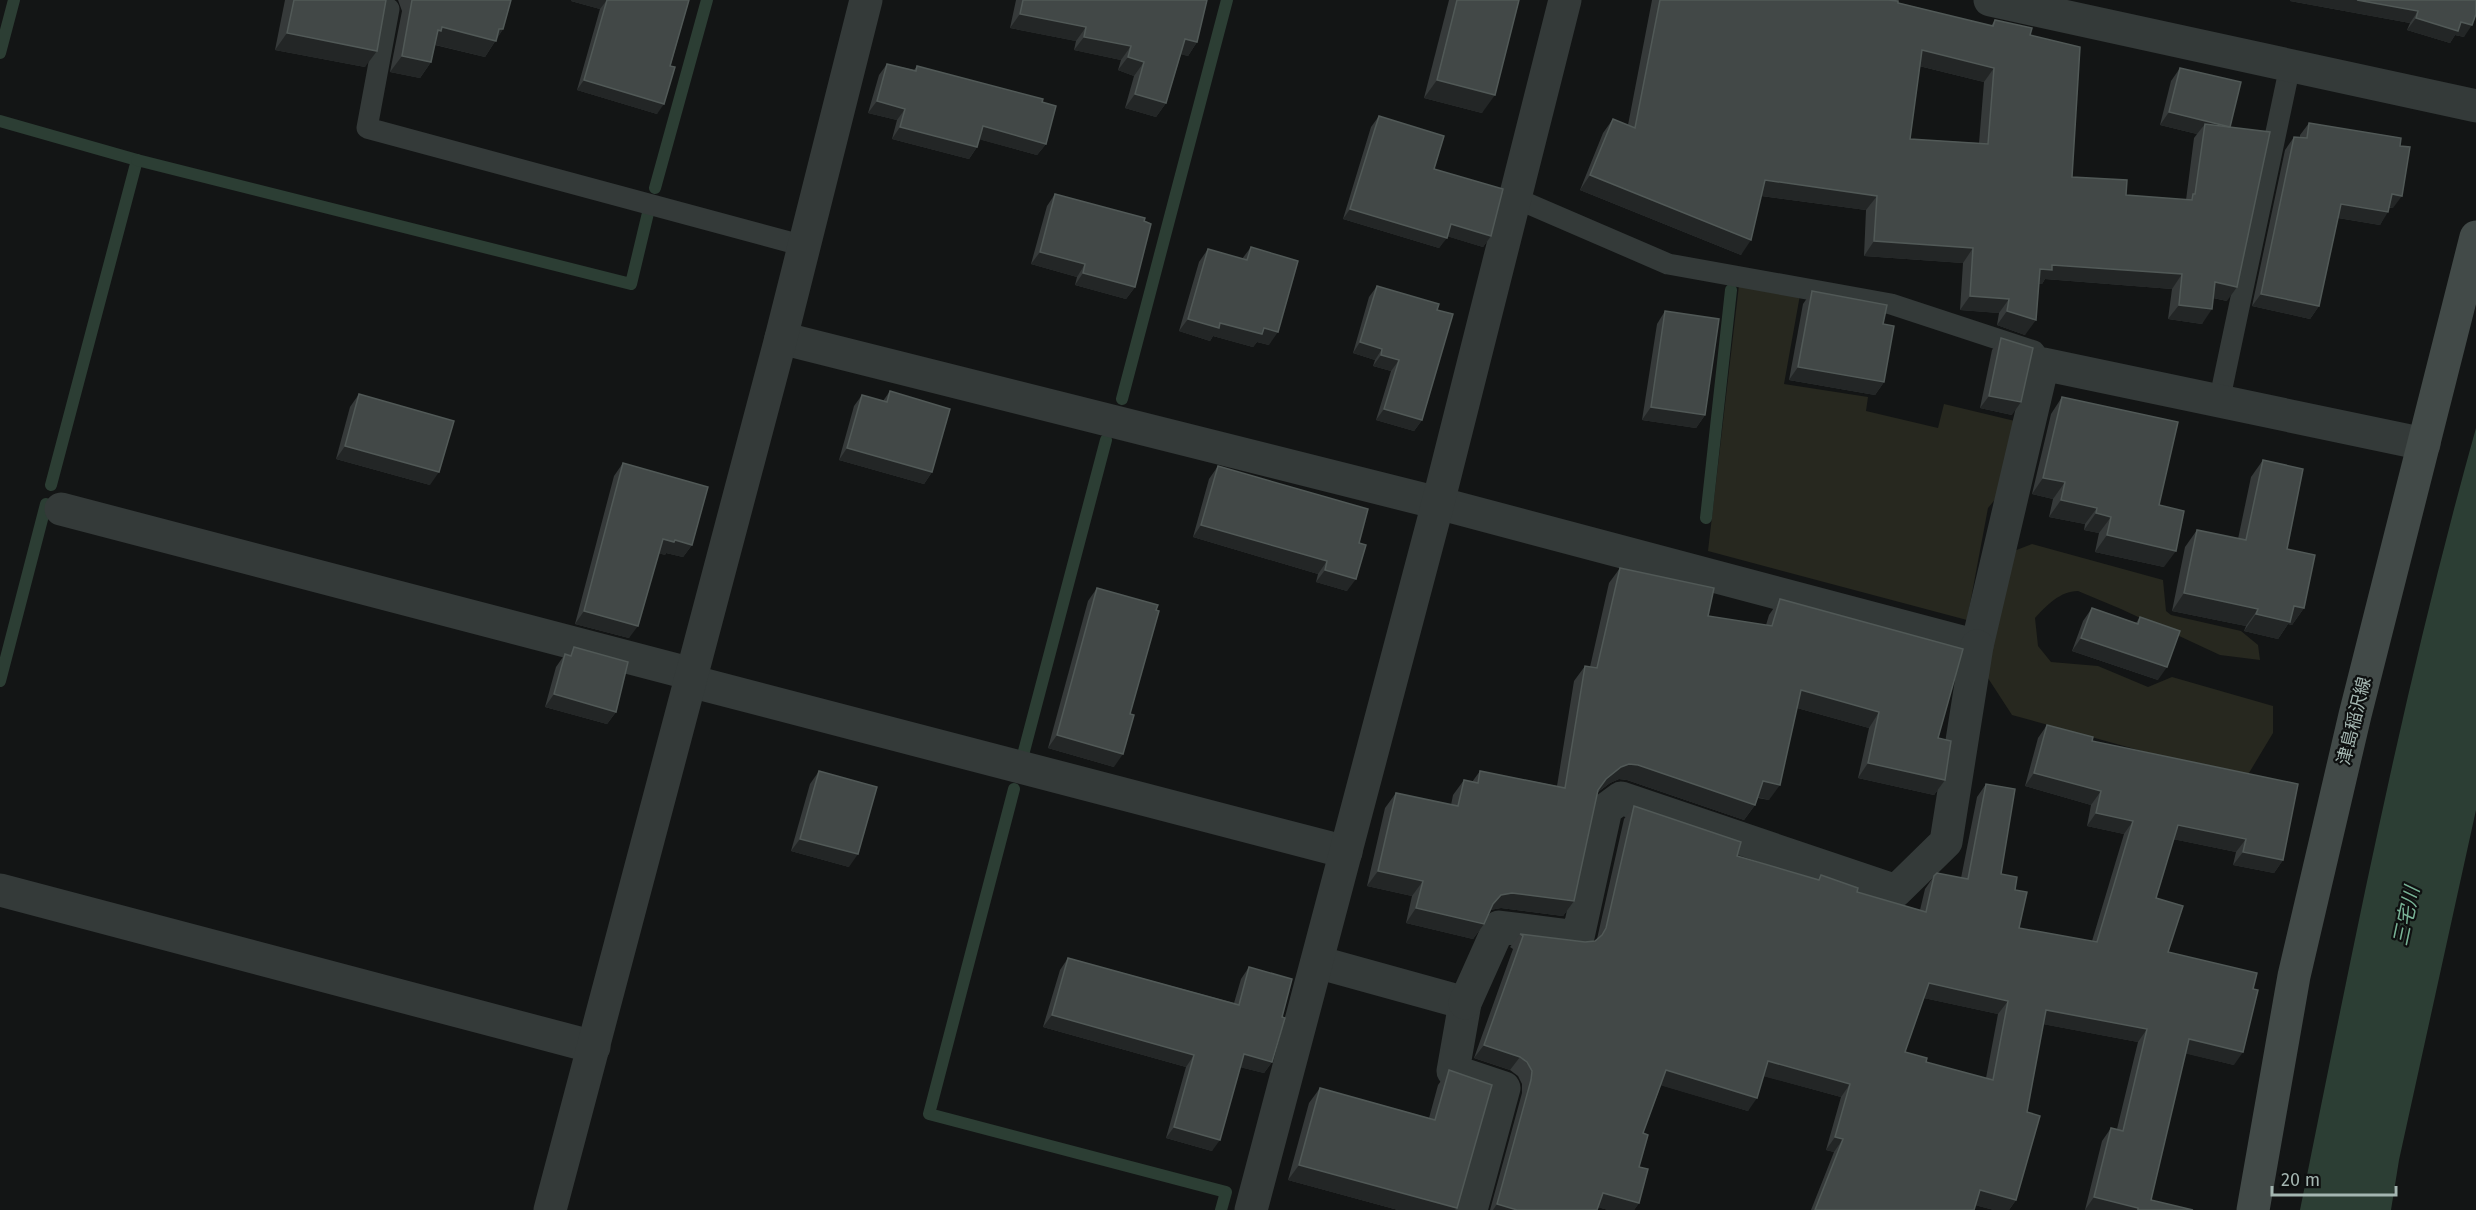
<svg xmlns="http://www.w3.org/2000/svg" width="2476" height="1210" viewBox="0 0 2476 1210" font-family="'Fira Sans','Noto Sans JP',sans-serif">
<style>
.green{fill:#27281f}
.water{fill:#2c3e34}
.lines{fill:none;stroke-linecap:round;stroke-linejoin:round}
.stream{stroke:#2c3e34;stroke-width:12}
.service{stroke:#343a39;stroke-width:21}
.minor{stroke:#343a39;stroke-width:33}
.tertiary{stroke:#343a39;stroke-width:33}
.secondary{stroke:#424a48;stroke-width:33}
.wall{fill:#363a3a;fill-rule:evenodd}
.shaded-wall{fill:#232626}
.building{fill:#424847;stroke:#515957;stroke-width:1.5;fill-rule:evenodd}
.labels{text-anchor:middle;stroke-width:4.5;stroke-linejoin:round;paint-order:stroke}
.street-label{font-size:18px;fill:#a4b6b1;stroke:#0e1010}
.water-label{font-size:20px;font-style:italic;fill:#78b396;stroke:#0e1010}
</style>
<rect width="100%" height="100%" fill="#131515"/>
<g class="green">
<path d="M1739,285l61,10 -16,89 84,13 -2,14 72,17 6,-24 75,18 -12,63 -19,23 -21,112 -259,-69z"/>
<path d="M2032,544l131,36 3,31 5,4 70,16 17,14 2,15 -40,-5 -99,-46 -43,-18c-18,0 -32,15 -43,27l3,28 13,16 47,4 50,21 24,-10 101,29v27l-24,40 -10,5 -227,-63 -26,-40 28,-124z"/>
</g>
<path class="water" d="M2476,428v382l-77,350 -8,50h-91c53,-262 104,-525 176,-782z"/>
<g class="lines">
<g class="stream">
<path d="M0,53l14,-53"/>
<path d="M0,121l137,39 -86,325"/>
<path d="M137,160l494,124 17,-71"/>
<path d="M655,188l52,-188"/>
<path d="M1122,399l105,-399"/>
<path d="M1706,518l25,-228"/>
<path d="M0,681l46,-177"/>
<path d="M1023,755l83,-315"/>
<path d="M1014,789l-85,325 297,78 -5,18"/>
</g>
<g class="service">
<path d="M389,9l-22,119 437,118"/>
<path d="M1515,198l153,66 223,40 143,47 9,13"/>
<path d="M2219,402l71,-336"/>
</g>
<g class="minor">
<path d="M781,338l657,165 539,143 66,-282 381,80"/>
<path d="M61,509l631,165"/>
<path d="M690,681l656,171"/>
<path d="M0,890l594,157"/>
<path d="M1317,962l148,41 -12,68 51,17 -33,122"/>
<path d="M1465,1003l34,-76 79,10 28,-128 15,-11 275,93 50,-49 31,-196"/>
<path d="M1251,1210l187,-707 127,-503"/>
</g>
<g class="tertiary">
<path d="M1990,0l486,106"/>
<path d="M550,1210l231,-872 85,-338"/>
</g>
<path class="secondary" d="M2253,1210l41,-234 61,-261 121,-478"/>
</g>
<g class="wall">
<path d="M285,0h101l-21,67 -90,-17z"/>
<path d="M398,0h113l-8,29 -18,28 -50,-12 -4,17 -11,16 -30,-6 12,-61z"/>
<path d="M571,0h118l-32,114 -80,-24 23,-81 -29,-8z"/>
<path d="M1016,0h191l-10,42 -9,14 -7,-2 -15,49 -10,14 -31,-9 9,-32 -16,-6 3,-10 -47,-10 2,-9 -66,-13z"/>
<path d="M1449,0h70l-37,113 -58,-15z"/>
<path d="M1652,0h236l103,26 4,-6 35,15 42,142 54,18 60,5 8,-62 3,-4 -37,-9 11,-44 9,-13 50,59 -3,174 -14,-3 -11,26 -34,-5 4,-30 -127,-10 -3,5h-3l-14,51 -28,-10 2,-12 -39,-3 3,-47 -99,-7 2,-46 -105,-14 -20,59 -161,-65 23,-57 10,-14 15,6zM1919,66l65,16 -5,61 -69,-4z"/>
<path d="M2290,0h186l-12,37 -9,-2 -5,8 -43,-13 3,-7 -120,-22z"/>
<path d="M887,64l27,6 3,-4 125,36 4,42 -9,11 -58,-16 -2,8 -8,12 -77,-20 5,-19 -29,-7 11,-38z"/>
<path d="M1379,116l55,53 57,67 -8,11 -36,-11 -8,12 -96,-29 28,-92z"/>
<path d="M2309,123l84,85h-4l-9,17 -42,-7 -19,88 -9,13 -58,-13 33,-156 9,-13 6,1v-3z"/>
<path d="M1055,194l80,93 -9,12 -51,-14 2,-8 -46,-13 16,-58z"/>
<path d="M1251,247l18,98 -12,-3 -4,5 -40,-11 -3,5 -31,-10 20,-69 9,-13 34,10z"/>
<path d="M1377,286l60,24 -15,110 -8,11 -38,-11 15,-49 -18,-5 2,-6 -22,-7 16,-56z"/>
<path d="M1812,291l71,33 1,58 -9,13 -86,-15 14,-76z"/>
<path d="M1665,311l40,104 -9,13 -54,-8 15,-96z"/>
<path d="M2001,338l11,77 -32,-7 12,-58z"/>
<path d="M890,391l42,81 -8,12 -85,-24 15,-54 8,-11 21,6z"/>
<path d="M359,394l71,91 -94,-26 14,-52z"/>
<path d="M2062,397l97,108 5,62 -69,-15 4,-19 -15,-3 1,-6 -36,-7 4,-18 -21,-5 19,-80z"/>
<path d="M2263,460l41,148 -12,17 -4,-1 -10,15 -34,-8 2,-5 -74,-15 13,-64 12,-17 41,9 13,-62z"/>
<path d="M623,463l69,82 -9,12 -17,-4 -1,2 -6,-2 -30,85 -54,-14 39,-148z"/>
<path d="M1218,466l141,77 -12,48 -31,-9 2,-8 -125,-37 16,-58z"/>
<path d="M1620,568l88,48 58,9 3,-10 11,-16 158,139 7,42 -11,15 -76,-17 11,-50 -72,-20 -28,92 -11,-2 -3,7 -11,15 -117,-40 -8,-1 -9,4 -12,9 -24,109 -11,15 -62,-8 -11,2 -6,14 -11,15 -67,-16 6,-27 -45,-10 18,-78 11,-15 55,12 2,-10 11,-15 8,2 8,-11 77,15 17,-105 11,-15 5,1 19,-84z"/>
<path d="M1097,588l17,179 -66,-19 40,-147z"/>
<path d="M2092,608l44,15 4,-6 18,63 -86,-29 11,-30z"/>
<path d="M574,647l42,65 -9,12 -62,-17 11,-40 9,-13 3,1z"/>
<path d="M2047,725l45,16 191,119 -9,13 -41,-8 3,-13 -63,-13 -17,59 12,54 66,113 -49,-12 -34,147 42,10h-108l17,-69 9,-13 6,1 21,-87 -95,-18 -16,88 -11,88 -7,10h-15l-19,-5 -1,5h-163l23,-58 -8,-2 15,-53 -77,-21 -16,35 -87,-26 -18,48 -4,34v36l-5,7h-26l-10,-3 -1,3h-107l32,-117v-9l-4,-8 -8,-6 -36,-12 39,-109 -3,-2 10,-13 65,8 10,-1 2,-2 27,-120 10,-13 103,50 81,24 3,-5 36,17 63,18 5,-21 9,-13 27,2 16,-81 9,-13 15,90 14,16 4,38 73,13 32,-107 -37,-8 4,-21 -66,-19 13,-48zM1924,998l74,16 -12,64 -60,-16 -21,-10z"/>
<path d="M819,771l30,96 -58,-16 19,-67z"/>
<path d="M1068,958l166,45 7,-24 8,-12 33,50 -10,45 -8,11 -24,-6 -28,84 -46,-13 20,-71 -143,-40 17,-57z"/>
<path d="M1449,1070l8,138 -2,2h-57l-110,-30 21,-77 11,-15 109,30 9,-33z"/>
</g>
<g class="shaded-wall">
<path d="M571,0h36l-7,9 -29,-8z"/>
<path d="M2290,0h67l61,11 -8,12 -120,-22z"/>
<path d="M1020,14l66,13 -10,14 -66,-13z"/>
<path d="M2416,18l45,4 11,3 -8,12 -9,-2 -5,8 -43,-13z"/>
<path d="M442,27l57,2h4l-18,28 -53,-13 6,-14z"/>
<path d="M287,33l90,18 -12,16 -90,-17z"/>
<path d="M1084,37l47,9 -10,14 -47,-10z"/>
<path d="M1185,39l12,3 -9,14 -13,-3z"/>
<path d="M1922,50l72,18 -10,14 -73,-18z"/>
<path d="M402,56l29,6 -11,16 -30,-6z"/>
<path d="M1128,57l16,5 -10,14 -16,-6z"/>
<path d="M584,80l80,24 -7,10 -80,-24z"/>
<path d="M1437,80l58,15 -13,18 -58,-15z"/>
<path d="M1135,94l31,9 -10,14 -31,-9z"/>
<path d="M877,101l28,8 -8,11 -29,-7z"/>
<path d="M2169,112l61,15 -25,-3 -8,10 -37,-9z"/>
<path d="M983,126l63,18 -9,11 -63,-17z"/>
<path d="M900,127l77,20 -8,12 -77,-20z"/>
<path d="M1590,175l161,65 -10,15 -161,-65z"/>
<path d="M1765,180l112,16 -11,14 -112,-15z"/>
<path d="M2392,194l10,2 -9,12 -10,-1z"/>
<path d="M2341,204l47,8 -8,13 -48,-8z"/>
<path d="M1350,209l97,29 -8,10 -96,-29z"/>
<path d="M1451,224l40,12 -8,11 -40,-12z"/>
<path d="M1874,241l99,7 -10,15 -99,-7z"/>
<path d="M1040,252l45,12 -8,13 -46,-13z"/>
<path d="M2052,265l130,9 -10,15 -127,-10 -3,5 -12,-1 10,-14z"/>
<path d="M1083,273l52,14 -9,12 -51,-14z"/>
<path d="M2215,282l22,5 -10,14 -22,-5z"/>
<path d="M2261,294l58,12 -9,13 -58,-13z"/>
<path d="M1970,296l39,3 -10,14 -39,-3z"/>
<path d="M2179,305l33,4 -10,15 -34,-5z"/>
<path d="M2007,311l29,9 -11,15 -28,-10z"/>
<path d="M1188,319l76,9 14,4 -9,13 -12,-3 -4,5 -40,-11 -3,5 -31,-10z"/>
<path d="M1360,342l22,7 -7,11 -22,-7z"/>
<path d="M1381,355l18,5 -8,11 -18,-5z"/>
<path d="M1798,367l86,15 -9,13 -86,-15z"/>
<path d="M1989,396l32,6 -9,13 -32,-7z"/>
<path d="M1651,407l54,8 -9,13 -54,-8z"/>
<path d="M1384,409l38,11 -8,11 -38,-11z"/>
<path d="M345,446l94,26 -9,13 -94,-26z"/>
<path d="M847,448l85,24 -8,12 -85,-24z"/>
<path d="M2043,478l22,4 -12,17 -21,-5z"/>
<path d="M2061,500l36,8 -12,16 -36,-7z"/>
<path d="M2096,513l15,4 -12,16 -15,-3z"/>
<path d="M1201,525l126,36 -9,13 -125,-37z"/>
<path d="M2107,535l69,16 -12,16 -69,-15z"/>
<path d="M663,539l12,1 17,5 -9,12 -17,-4 -1,2 -11,-3z"/>
<path d="M1325,570l31,9 -9,12 -31,-9z"/>
<path d="M2184,593l74,16 -12,17 -74,-15z"/>
<path d="M2294,606l10,2 -12,17 -4,-1 -10,15 -34,-8 12,-17z"/>
<path d="M584,611l54,15 -9,12 -54,-14z"/>
<path d="M2081,638l86,29 -9,13 -86,-29z"/>
<path d="M1801,690l78,22 -10,16 -79,-22z"/>
<path d="M554,694l62,18 -9,12 -62,-17z"/>
<path d="M1057,735l66,19 -9,13 -66,-19z"/>
<path d="M1868,763l77,17 -11,15 -76,-17z"/>
<path d="M1629,764l9,1 117,40 -11,15 -117,-40 -8,-1 -9,4 -15,11 11,-15 15,-12z"/>
<path d="M2034,773l67,18 -10,14 -66,-19z"/>
<path d="M1763,781l17,4 -11,15 -16,-4z"/>
<path d="M2096,813l37,8 -9,13 -37,-8z"/>
<path d="M2178,825l68,14 -10,13 -68,-14z"/>
<path d="M800,839l58,15 -9,13 -58,-16z"/>
<path d="M2243,852l40,8 -9,13 -41,-8z"/>
<path d="M1378,871l45,10 -11,15 -45,-10z"/>
<path d="M1512,893l62,8 -11,15 -62,-8 -11,2 -8,9 11,-15 8,-9z"/>
<path d="M1416,908l68,16 -11,15 -67,-16z"/>
<path d="M1929,983l79,18 -10,13 -79,-17z"/>
<path d="M2046,1010l101,19 -9,13 -101,-19z"/>
<path d="M1052,1015l142,40 -8,12 -143,-40z"/>
<path d="M2189,1039l54,13 -9,13 -55,-13z"/>
<path d="M1484,1045l36,12 -10,13 -36,-12z"/>
<path d="M1244,1054l28,8 -8,11 -29,-7z"/>
<path d="M1768,1061l82,23 -9,13 -82,-22z"/>
<path d="M1666,1070l91,28 -9,13 -92,-27z"/>
<path d="M1174,1127l46,13 -8,11 -46,-13z"/>
<path d="M1835,1137l8,2 -9,13 -8,-2z"/>
<path d="M1299,1165l158,43 -2,2h-57l-110,-30z"/>
<path d="M1980,1190l36,10 -7,10h-15l-24,-6z"/>
<path d="M1603,1193l36,10 -5,7h-26l-15,-4z"/>
<path d="M2094,1197l44,11 -1,2h-52z"/>
<path d="M1497,1204l20,6h-24z"/>
</g>
<g class="building">
<path d="M294,0h92l-9,51 -90,-18z"/>
<path d="M412,0h99l-8,29h-4l-3,12 -54,-14 -1,4 -3,-1 -7,32 -29,-6z"/>
<path d="M607,0h82l-19,66 5,1 -11,37 -80,-24z"/>
<path d="M1023,0h184l-10,42 -12,-3 -19,64 -31,-9 9,-32 -16,-5 3,-11 -47,-9 2,-10 -66,-13z"/>
<path d="M1457,0h62l-24,95 -58,-15z"/>
<path d="M1660,0h228l10,1v2l95,23 2,-6 37,8 -2,7 50,12 -8,130 55,3 -1,15 66,5 1,-6h2l10,-70 65,8 -33,155 -22,-5 -3,27 -33,-4 3,-31 -130,-9v5l-12,-1 -4,51 -29,-9 2,-12 -39,-3 3,-48 -99,-7 3,-45 -112,-16 -14,60 -161,-65 23,-56 22,9zM1922,50l72,18 -6,76 -78,-5z"/>
<path d="M2357,0h119v14l-4,11 -11,-3 -3,9 -42,-13 2,-7z"/>
<path d="M887,64l29,7 1,-5 126,33 -1,3 14,4 -10,38 -63,-18 -6,21 -77,-20 5,-18 -28,-8z"/>
<path d="M2180,68l61,14 -11,45 -61,-15z"/>
<path d="M1379,116l65,20 -10,33 69,20 -12,47 -40,-12 -4,14 -97,-29z"/>
<path d="M2309,123l92,15 -1,8 10,1 -8,49 -10,-2 -4,18 -47,-8 -22,102 -58,-12 33,-157 13,1z"/>
<path d="M1055,194l90,24 -1,3 7,3 -16,63 -52,-14 2,-9 -45,-12z"/>
<path d="M1251,247l47,14 -20,71 -14,-4 -2,6 -42,-11 -1,5 -31,-9 20,-70 39,11z"/>
<path d="M1377,286l62,18 -2,6 16,4 -31,106 -38,-11 15,-49 -18,-5 1,-6 -22,-7z"/>
<path d="M1812,291l75,14 -4,19 11,2 -10,56 -86,-15z"/>
<path d="M1665,311l54,8 -14,96 -54,-8z"/>
<path d="M2001,338l32,10 -12,54 -32,-6z"/>
<path d="M890,391l60,18 -18,63 -85,-24 15,-53 25,7z"/>
<path d="M359,394l95,27 -15,51 -94,-26z"/>
<path d="M2062,397l116,25 -19,83 25,6 -8,40 -69,-16 4,-18 -15,-4 1,-5 -36,-8 4,-18 -22,-4z"/>
<path d="M2263,460l40,9 -16,80 28,6 -11,53 -10,-2 -4,16 -34,-8 2,-5 -74,-16 13,-63 49,10z"/>
<path d="M623,463l85,24 -16,58 -17,-5 -1,2 -11,-3 -25,87 -54,-15z"/>
<path d="M1218,466l150,43 -9,34 7,2 -10,34 -31,-9 2,-9 -126,-36z"/>
<path d="M1620,568l94,20 -6,28 64,10 8,-27 183,50 -25,89 13,3 -6,39 -77,-17 11,-51 -78,-22 -21,95 -17,-4 -8,24 -117,-40 -9,-1 -8,3 -15,12 -8,11 -24,111 -62,-8 -11,2 -8,9 -9,20 -68,-16 7,-27 -45,-10 18,-78 62,13 6,-26 14,3 2,-12 85,17 20,-122 12,2z"/>
<path d="M1097,588l61,17 -2,5 3,1 -29,103 4,1 -11,39 -66,-19z"/>
<path d="M2092,608l46,16 2,-7 40,14 -13,36 -86,-29z"/>
<path d="M574,647l54,15 -12,50 -62,-18 11,-40 6,2z"/>
<path d="M2047,725l46,12 -1,4 206,43 -15,76 -40,-8 3,-13 -68,-14 -22,73 27,8 -15,46 89,21 -4,16 5,1 -15,62 -54,-13 -38,161 42,10h-55v-2l-44,-11 17,-69 12,3 24,-102 -101,-19 -19,102 13,4 -24,84 -36,-10 -6,20h-159l28,-71 -8,-2 15,-53 -82,-23 -11,37 -91,-28 -23,63 5,2 -9,32 9,2 -9,34 -36,-10 -6,17h-80l-20,-6 34,-124 1,-9 -5,-9 -7,-5 -36,-12 39,-109 -3,-2 65,8 10,-1 7,-6 4,-7 28,-122 107,36 -4,14 82,24 2,-5 37,13 -1,4 69,20 8,-36 3,-3 31,6 18,-95 29,5 -14,85 16,3 -2,13 12,2 -8,36 78,14 36,-121 -37,-8 5,-22 -67,-18zM1929,983l79,18 -15,79 -67,-18 1,-4 -22,-6z"/>
<path d="M819,771l58,16 -19,67 -58,-15z"/>
<path d="M1068,958l171,47 10,-38 43,12 -10,38 3,1 -13,44 -28,-8 -24,86 -46,-13 20,-72 -142,-40z"/>
<path d="M1449,1070l43,15 -35,123 -158,-43 21,-77 115,32z"/>
</g>
<g class="labels">
<g class="street-label">
<text transform="translate(2354 721) rotate(-76)" y="6">津島稲沢線</text>
</g>
<g class="water-label">
<text transform="translate(2406 916) rotate(-78)" y="7">三宅川</text>
</g>
</g>
<path d="M2272 1186v9h124v-9" fill="none" stroke="#a4b6b1" stroke-width="3"/>
<text x="2281" y="1186" font-size="18" fill="#a4b6b1" stroke="#0e1010" stroke-width="4.5" paint-order="stroke">20 m</text>
</svg>
